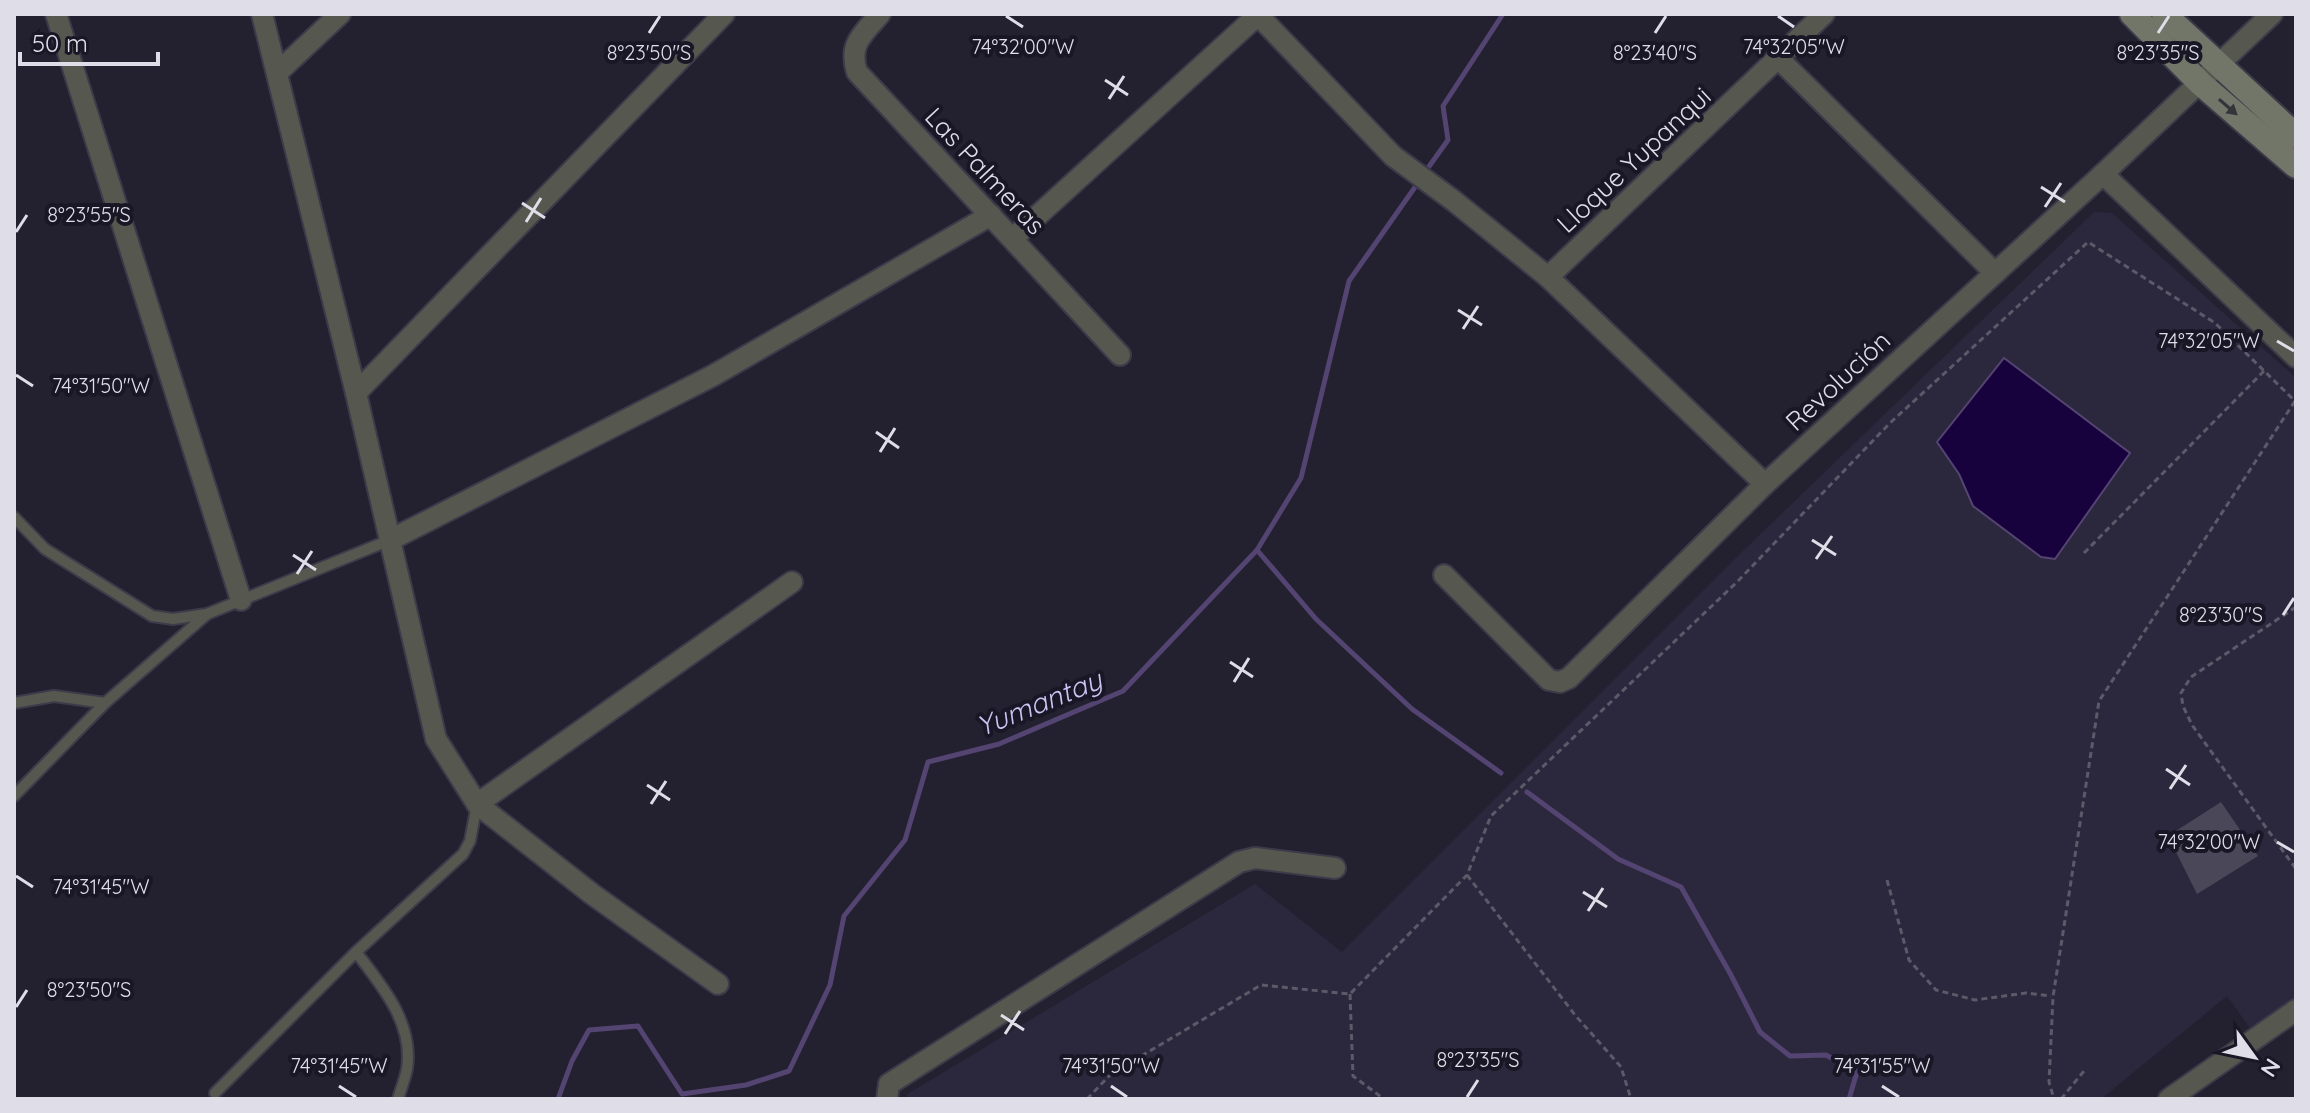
<svg xmlns="http://www.w3.org/2000/svg" width="2310" height="1113" viewBox="0 0 2310 1113" font-family="Quicksand,sans-serif">
<style>
.built{fill:#2b283d}
.water{fill:#18023e;stroke:#544471;stroke-width:2}
.lines{fill:none;stroke-linecap:round;stroke-linejoin:round}
.stream{stroke:#544471;stroke-width:5}
.building{fill:#494758}
.lane-casing{stroke:#3d3b4a;stroke-width:14}
.street-casing{stroke:#3d3b4a;stroke-width:24}
.secondary-casing{stroke:#3d3b4a;stroke-width:28}
.path{stroke:#5c5a68;stroke-width:3;stroke-dasharray:6 4;stroke-linecap:butt}
.lane{stroke:#565850;stroke-width:10}
.street{stroke:#565850;stroke-width:20}
.secondary{stroke:#727669;stroke-width:24}
.oneway{fill:#34343a}
.ticks{fill:none;stroke:#dfdee8;stroke-width:3}
.labels{text-anchor:middle;stroke-width:8;stroke-linejoin:round;paint-order:stroke}
.street-label{font-size:26px;fill:#dfdee8;stroke:#191726}
.water-label{font-size:28px;font-style:italic;fill:#cac4f2;stroke:#191726}
.ticks-label{font-size:20px;text-anchor:middle;fill:#dfdee8;stroke:#191726;stroke-width:8;stroke-linejoin:round;paint-order:stroke}
</style>
<rect width="100%" height="100%" fill="#232030"/>
<path class="built" d="M2094,212l18,1 184,165v621l-43,33 -26,-36 -126,103h-1190l-5,-4 349,-211 87,68 404,-404z"/>
<path class="water" d="M2004,358l126,95 -75,106 -14,-2 -68,-51 -14,-32 -22,-32z"/>
<g class="lines">
<g class="stream">
<path d="M1425,172l23,-32 -5,-34 60,-92"/>
<path d="M1257,550l59,69 96,90 89,64"/>
<path d="M1527,792l91,67 63,28 50,88 29,57 30,24 36,-1 31,17 -8,27"/>
<path d="M558,1099l14,-38 17,-31 49,-4 44,68 64,-9 43,-14 41,-86 14,-69 61,-76 23,-78 71,-18 124,-53 134,-141 44,-72 48,-197 71,-101"/>
</g>
</g>
<path class="building" d="M2221,802l37,54 -61,38 -29,-58z"/>
<g class="lines">
<defs>
<g id="lane">
<path d="M14,517l31,32 107,67 21,3 34,-5 183,-74"/>
<path d="M14,703l40,-7 51,7"/>
<path d="M14,796l91,-93 101,-88"/>
<path d="M356,952c26,34 58,71 51,117 -2,10 -6,20 -9,30"/>
<path d="M215,1093l141,-141 107,-98 7,-13 7,-37"/>
</g>
<g id="street">
<path d="M56,14l185,586"/>
<path d="M262,14l94,379 80,346 41,65 115,90 126,90"/>
<path d="M880,14c-17,20 -32,30 -23,58l263,283"/>
<path d="M1257,14l136,142 61,45 94,76 217,207"/>
<path d="M1779,59l216,214"/>
<path d="M277,73l63,-59"/>
<path d="M2103,174l193,183"/>
<path d="M1013,238l246,-224"/>
<path d="M1548,277l276,-263"/>
<path d="M356,393l368,-379"/>
<path d="M390,540l324,-165 277,-160"/>
<path d="M1444,575l105,105 11,2 9,-4 196,-194 338,-310 169,-160"/>
<path d="M477,804l315,-222"/>
<path d="M887,1099l2,-15 350,-222 16,-4 80,10"/>
<path d="M2169,1099l127,-89"/>
</g>
<g id="secondary">
<path d="M2132,14l68,69 96,83"/>
<path d="M2164,14l132,122"/>
</g>
</defs>
<use href="#lane" class="lane-casing"/>
<use href="#street" class="street-casing"/>
<use href="#secondary" class="secondary-casing"/>
<g class="path">
<path d="M2084,553l180,-182"/>
<path d="M2296,607l-105,70 -10,16 2,13 9,19 104,144"/>
<path d="M1467,875l108,140 46,52 10,32"/>
<path d="M1887,880l22,80 27,30 39,10 51,-7 25,3"/>
<path d="M1350,994l3,82 31,23"/>
<path d="M1087,1099l24,-25 150,-89 89,9 117,-119 24,-59 246,-234 153,-159 198,-181 127,81 80,78 -196,300 -46,296 -4,85 5,17"/>
<path d="M2061,1099l23,-28"/>
</g>
<use href="#lane" class="lane"/>
<use href="#street" class="street"/>
<use href="#secondary" class="secondary"/>
</g>
<defs><path id="oneway-solid" d="M-6-.8H1V-3.2L6.5 0L1 3.2V.8H-6Z" transform="scale(2)"/></defs>
<use class="oneway" href="#oneway-solid" transform="translate(2228 107) rotate(41)"/>
<path class="ticks" d="M1006,16l17,11M1778,16l16,11M649,33l11,-17M1655,33l11,-17M2158,33l11,-17M1105,80l23,15M1109,99l15,-23M2041,187l24,15M522,203l23,15M2045,207l16,-24M526,222l15,-24M16,232l11,-17M1458,310l24,15M1463,329l15,-23M2277,341l17,10M16,375l17,11M876,432l23,16M880,452l15,-24M1812,540l24,15M293,555l23,15M1816,559l16,-23M297,574l15,-23M2283,615l11,-17M1230,662l23,15M1234,682l15,-24M2166,769l24,16M647,785l23,15M2170,789l16,-24M651,804l15,-23M2277,842l17,10M16,876l17,11M1583,892l24,15M1588,911l15,-23M16,1007l11,-17M1001,1015l23,15M1005,1034l15,-23M339,1086l17,11M1111,1086l16,11M1882,1086l17,11M1467,1097l11,-17"/>
<g class="labels">
<g class="street-label">
<text transform="translate(1634 160) rotate(-43)" y="9">Lloque Yupanqui</text>
<text transform="translate(985 171) rotate(47)" y="9">Las Palmeras</text>
<text transform="translate(1838 381) rotate(-43)" y="9">Revolución</text>
</g>
<g class="water-label">
<text transform="translate(1039 703) rotate(-22)" y="10">Yumantay</text>
</g>
</g>
<g class="ticks-label">
<text x="1023" y="54">74°32'00"W</text>
<text x="1794" y="54">74°32'05"W</text>
<text x="1655" y="60">8°23'40"S</text>
<text x="2158" y="60">8°23'35"S</text>
<text x="649" y="60">8°23'50"S</text>
<text x="89" y="222">8°23'55"S</text>
<text x="2209" y="348">74°32'05"W</text>
<text x="101" y="393">74°31'50"W</text>
<text x="2221" y="622">8°23'30"S</text>
<text x="2209" y="849">74°32'00"W</text>
<text x="101" y="894">74°31'45"W</text>
<text x="89" y="997">8°23'50"S</text>
<text x="1478" y="1067">8°23'35"S</text>
<text x="339" y="1073">74°31'45"W</text>
<text x="1111" y="1073">74°31'50"W</text>
<text x="1882" y="1073">74°31'55"W</text>
</g>
<rect width="2310" height="1113" fill="none" stroke="#dfdee8" stroke-width="32"/>
<g transform="translate(2254 1057) rotate(123)" stroke="#191726" stroke-width="6" paint-order="stroke">
<path d="M0-6L14 30L0 20L-14 30Z" fill="#dfdee8"/>
<text y="-12" font-size="22" font-weight="bold" text-anchor="middle" fill="#dfdee8">N</text>
</g>
<path d="M20 52v12h138v-12" fill="none" stroke="#dfdee8" stroke-width="4"/>
<text x="32" y="52" font-size="24" fill="#dfdee8" stroke="#191726" stroke-width="6" paint-order="stroke">50 m</text>
</svg>
